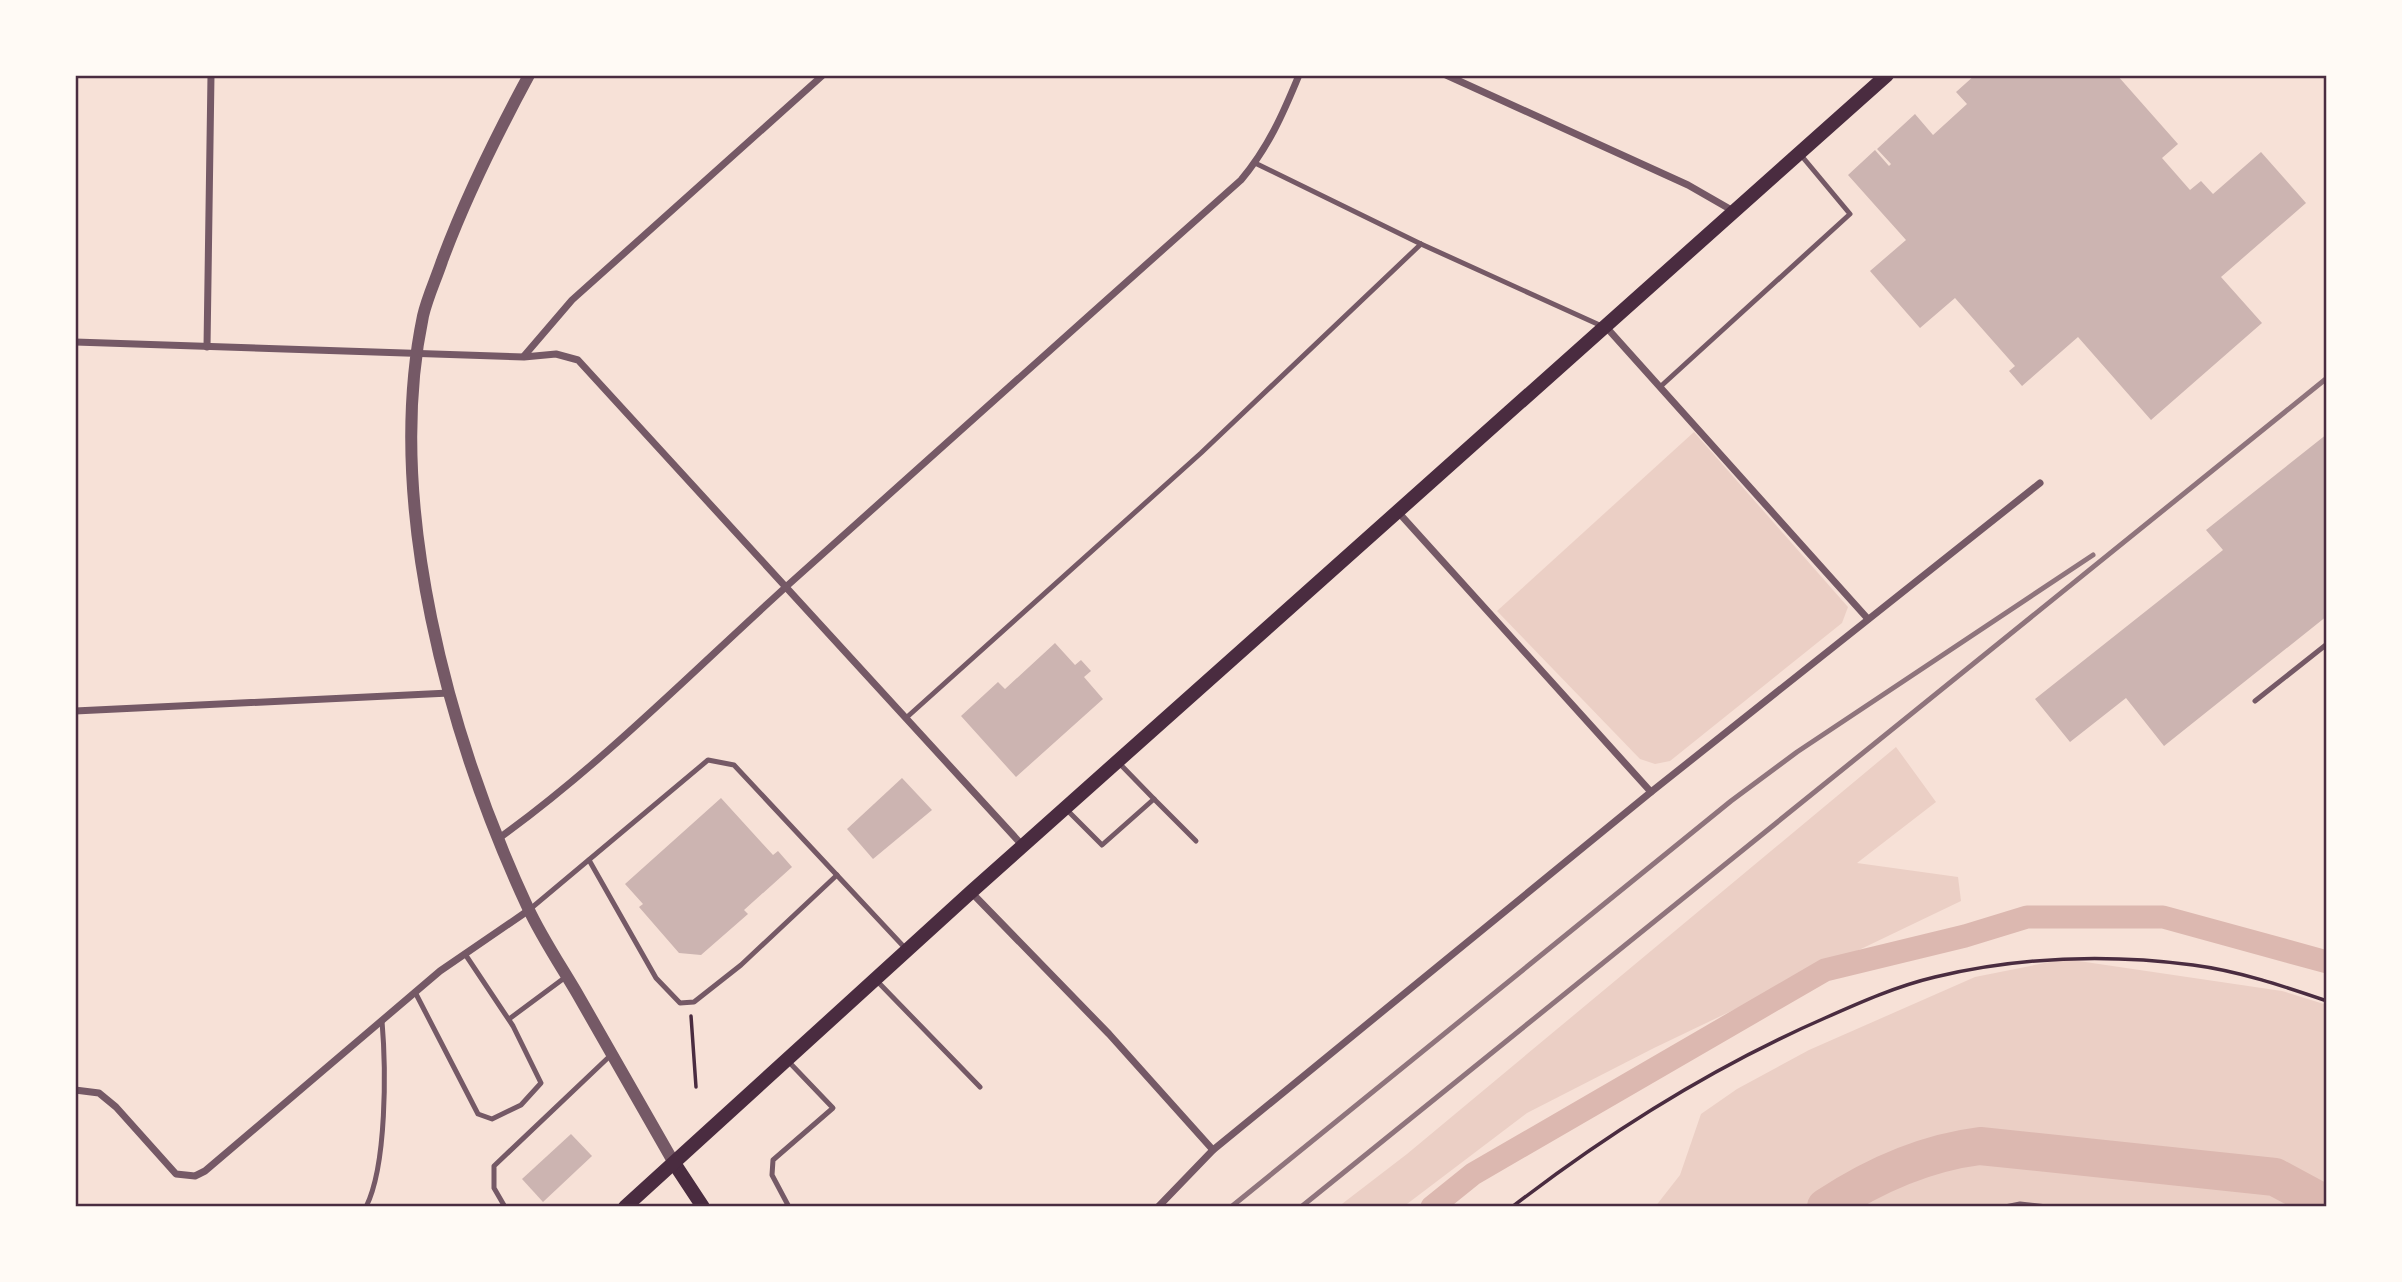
<svg xmlns="http://www.w3.org/2000/svg" width="2402" height="1282" viewBox="0 0 2402 1282" font-family="'Varela Round',sans-serif">
<style>
.green{fill:#ebcfc5}
.lines{fill:none;stroke-linecap:round;stroke-linejoin:round}
.canal{stroke:#dcb8b0;stroke-width:23}
.river{stroke:#dcb8b0;stroke-width:38}
.building{fill:#ccb4b1}
.path{stroke:#4a2c40;stroke-width:3.5}
.service{stroke:#755966;stroke-width:5}
.minor{stroke:#755966;stroke-width:7}
.tertiary{stroke:#755966;stroke-width:12}
.secondary{stroke:#4a2c40;stroke-width:14}
.rail{stroke:#8f747c;stroke-width:5}
.neatline{fill:none;stroke:#4a2c40;stroke-width:2.5}
</style>
<rect width="100%" height="100%" fill="#f7e1d7"/>
<g class="green">
<path d="M1694,432l154,175 -6,16 -172,138 -15,3 -15,-5 -143,-148z"/>
<path d="M1896,747l40,55 -79,61 101,14 3,24 -307,147 -127,65 -124,94h-65l69,-53z"/>
<path d="M2065,959l217,32 45,14v202h-672l25,-32 21,-61 36,-25 72,-39 166,-73z"/>
</g>
<g class="lines">
<path class="canal" d="M1432,1207l41,-33 352,-204 140,-34 62,-19h136l164,45"/>
<path class="river" d="M1826,1207c47,-31 98,-54 154,-61l295,31 52,28"/>
</g>
<g class="building">
<path d="M1975,75h142l61,69 -16,14 28,32 11,-9 12,13 48,-42 45,51 -85,74 41,46 -111,97 -73,-83 -56,49 -13,-15 6,-5 -60,-68 -35,30 -50,-57 36,-31 -58,-65 27,-25 14,16 2,-2 -14,-15 38,-35 18,21 34,-31 -11,-12z"/>
<path d="M2327,434v182l-163,130 -38,-48 -56,44 -35,-43 188,-149 -17,-20z"/>
<path d="M1055,643l20,22 6,-5 10,11 -7,6 19,22 -87,78 -55,-61 37,-34 7,7z"/>
<path d="M902,778l30,32 -59,49 -26,-30z"/>
<path d="M721,798l52,57 5,-4 14,16 -48,43 4,4 -47,41 -22,-2 -40,-46 4,-3 -18,-20z"/>
<path d="M571,1134l21,22 -49,46 -21,-23z"/>
</g>
<g class="lines">
<g class="path">
<path d="M691,1016l5,71"/>
<path d="M1512,1207c96,-74 203,-141 313,-189 36,-16 72,-32 110,-41 84,-20 173,-23 258,-12 46,6 90,21 134,36"/>
</g>
<g class="service">
<path d="M1255,163l166,81 183,83"/>
<path d="M1660,387l190,-173 -50,-60"/>
<path d="M2255,701l72,-57"/>
<path d="M906,718l295,-265 220,-209"/>
<path d="M1154,799l42,42"/>
<path d="M1066,809l36,36 52,-46 -36,-37"/>
<path d="M589,860l67,118 24,25 14,-1 47,-37 96,-90"/>
<path d="M529,910l179,-150 26,5 171,183"/>
<path d="M876,980l104,107"/>
<path d="M415,992l63,122 14,5 29,-14 20,-22 -28,-57 -48,-72"/>
<path d="M509,1019l58,-43"/>
<path d="M788,1061l45,47 -60,52 -1,15 17,32"/>
<path d="M366,1207c21,-42 20,-139 16,-186"/>
<path d="M505,1207l-11,-19v-22l118,-112"/>
<path d="M2005,1207l15,-3 27,3"/>
</g>
<g class="minor">
<path d="M1446,75l242,110 47,27"/>
<path d="M1607,328l261,291"/>
<path d="M75,342l449,15 32,-3 22,6 445,486"/>
<path d="M207,347l4,-272"/>
<path d="M524,356l48,-56 251,-225"/>
<path d="M1399,513l252,279"/>
<path d="M75,711l374,-18"/>
<path d="M498,839c104,-75 194,-167 290,-254 150,-136 302,-270 453,-405 27,-32 42,-66 58,-105"/>
<path d="M971,892l138,142 104,116"/>
<path d="M75,1090l24,3 17,14 60,67 19,2 10,-5 235,-200 89,-61"/>
<path d="M1158,1207l55,-57 438,-358 389,-309"/>
</g>
<path class="tertiary" d="M529,75c-33,61 -63,121 -87,186 -6,18 -15,37 -19,55 -39,187 26,422 105,592 14,30 33,58 50,87 32,56 64,112 96,168"/>
<g class="secondary">
<path d="M674,1163l29,44"/>
<path d="M625,1207l346,-315 916,-817"/>
</g>
<g class="rail">
<path d="M1231,1207l500,-406 66,-49 296,-197"/>
<path d="M1301,1207l1026,-829"/>
</g>
</g>
<rect width="2402" height="1282" fill="none" stroke="#fffaf5" stroke-width="154"/>
<rect x="77" y="77" width="2248" height="1128" class="neatline"/>
</svg>
